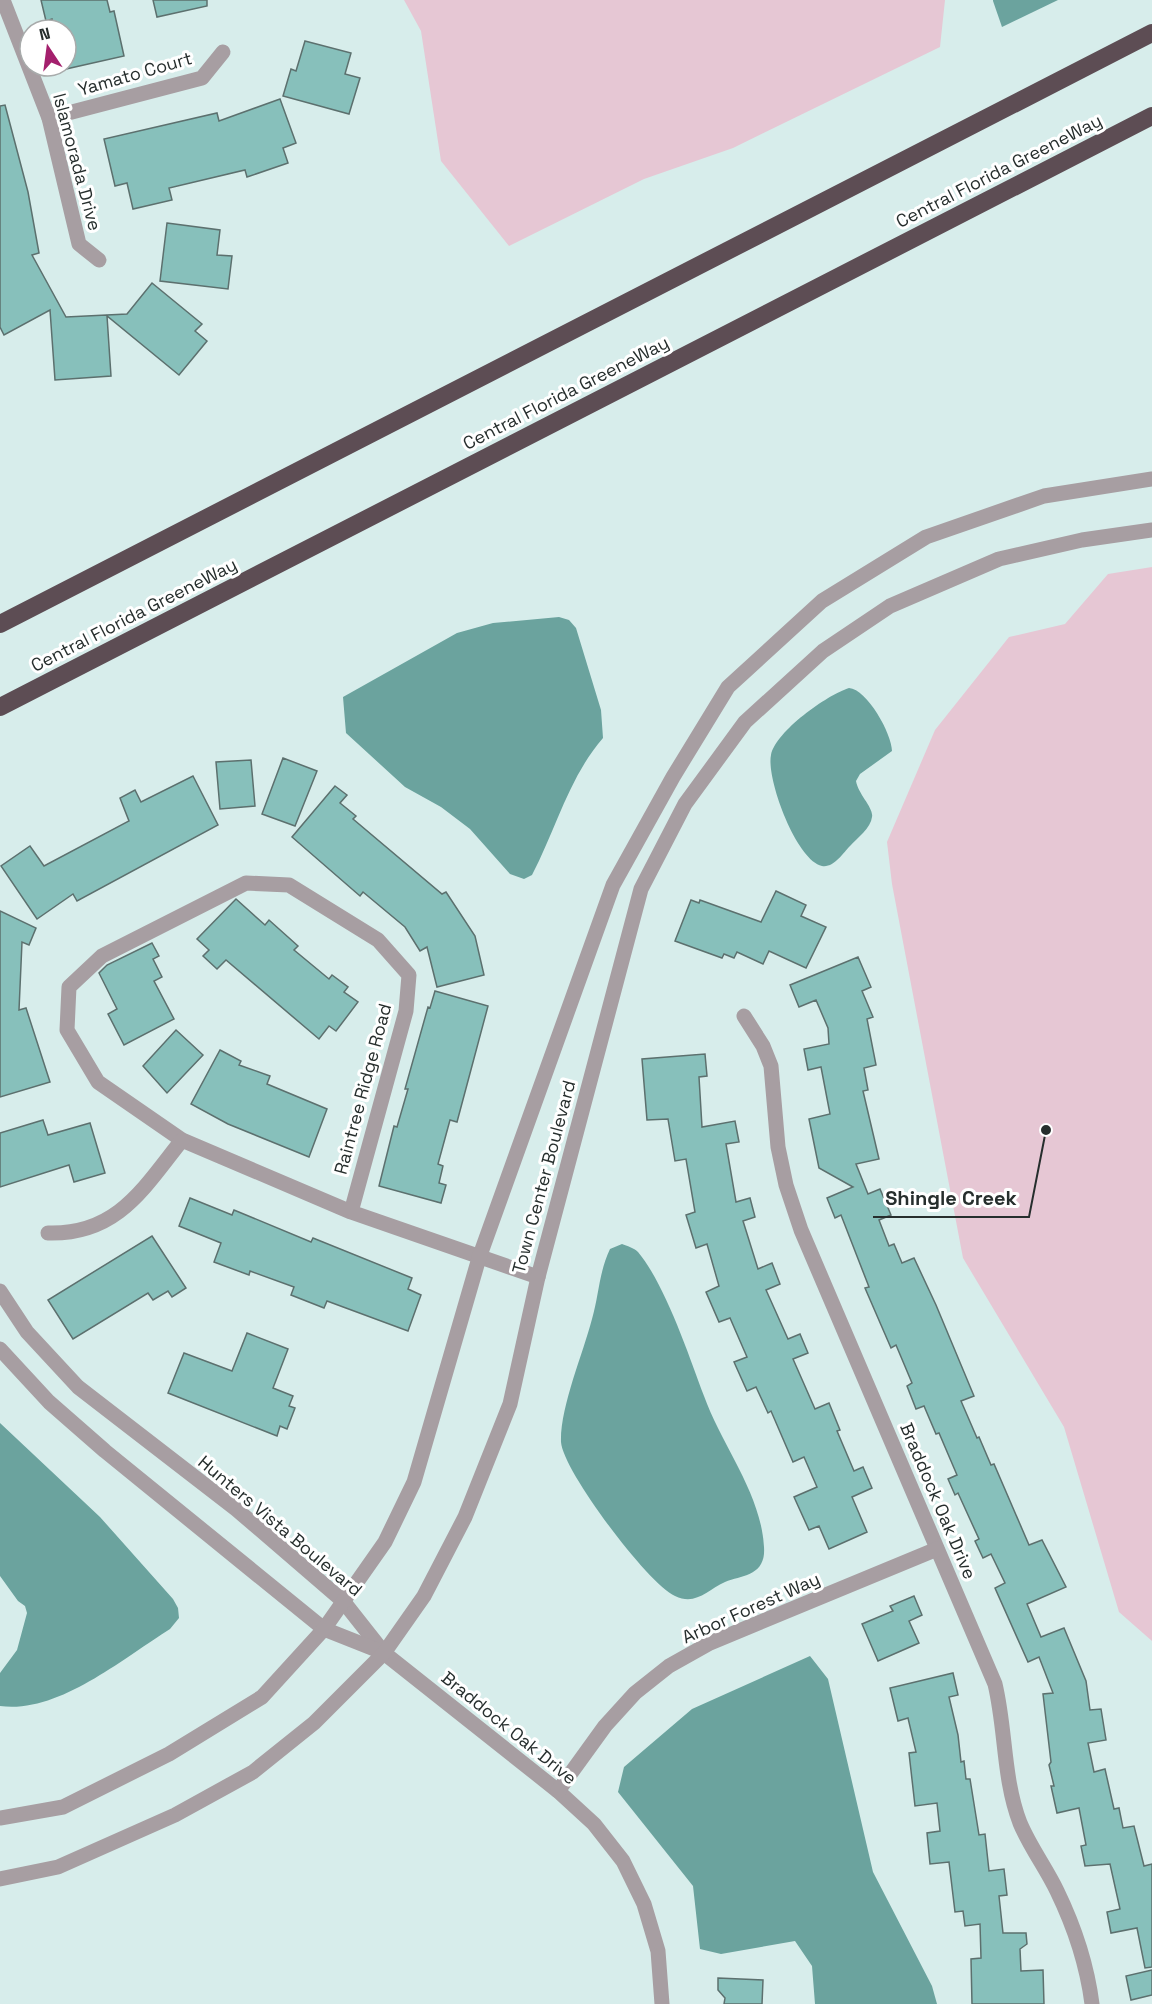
<svg xmlns="http://www.w3.org/2000/svg" width="1152" height="2004" viewBox="0 0 1152 2004" font-family="'Space Grotesk',sans-serif">
<style>
.green{fill:#e6c7d4}
.water{fill:#6ba39e}
.building{fill:#87c0bb;stroke:#5c706e;stroke-width:1.5}
.lines{fill:none;stroke-linecap:round;stroke-linejoin:round}
.minor{stroke:#a79ea2;stroke-width:15}
.highway{stroke:#5d4d54;stroke-width:18}
.labels{text-anchor:middle;stroke-width:6;stroke-linejoin:round;paint-order:stroke}
.street-label{font-size:18px;fill:#262e2d;stroke:#fff}
.leader{fill:none;stroke:#262e2d;stroke-width:2}
.callout-dot{fill:#262e2d;stroke:#fff;stroke-width:2}
.callout-label{font-size:20px;text-anchor:middle;font-weight:bold;fill:#262e2d;stroke:#fff;stroke-width:6;stroke-linejoin:round;paint-order:stroke}
</style>
<rect width="100%" height="100%" fill="#d7edeb"/>
<g class="green">
<path d="M404,0h541l-5,47 -207,101 -89,31 -135,67 -68,-85 -20,-130z"/>
<path d="M1152,567v1074l-33,-29 -55,-185 -101,-169 -71,-374 -5,-42 48,-112 74,-93 56,-13 43,-50z"/>
</g>
<g class="water">
<path d="M1058,0l-56,27 -9,-26v-1z"/>
<path d="M559,617l10,3 7,8 25,82 2,28c-34,39 -47,91 -71,137l-8,4 -14,-5 -40,-45 -29,-22 -36,-20 -59,-54 -3,-36 114,-64 36,-10z"/>
<path d="M849,688c18,1 43,46 43,63l-32,23 -4,7c2,13 18,27 16,36 -1,11 -15,21 -22,29 -7,7 -16,22 -28,20 -26,-6 -56,-88 -51,-111 5,-24 56,-60 78,-67z"/>
<path d="M622,1244c5,2 12,4 16,8 27,32 51,104 66,144 18,50 57,97 60,151 2,29 -21,28 -39,35 -18,8 -29,24 -50,14 -27,-12 -112,-125 -114,-154 -1,-35 22,-88 31,-123 7,-24 7,-47 18,-70z"/>
<path d="M0,1423l100,94 73,82 5,9 1,10 -9,11c-48,30 -112,85 -170,77v-33l17,-23 10,-37 -2,-7 -7,-5 -18,-25z"/>
<path d="M810,1656l18,23 45,193 59,114 5,18h-122l-3,-38 -17,-25 -74,13 -21,-5 -7,-63 -75,-94 6,-25 68,-58z"/>
</g>
<g class="building">
<path d="M41,0h66l3,12 4,-1 10,45 -58,13v-39h-12l-2,-11 -6,2z"/>
<path d="M153,0h54v6l-50,11z"/>
<path d="M305,41l46,12 -6,21 15,4 -11,36 -66,-18 8,-27 5,2z"/>
<path d="M280,99l16,44 -13,5 5,15 -41,14 -2,-7 -76,18 3,12 -39,9 -6,-26 -12,3 -11,-47 113,-26 2,8z"/>
<path d="M5,105l23,87 11,61 -7,2 34,62 61,-3 25,-31 50,41 -7,7 12,10 -28,34 -72,-59 4,60 -56,4 -5,-70 -46,25 -4,-8v-221z"/>
<path d="M167,223l53,7 -3,25 15,1 -4,33 -68,-8z"/>
<path d="M283,758l34,13 -22,55 -33,-12z"/>
<path d="M251,760l4,46 -35,3 -4,-47z"/>
<path d="M193,776l25,49 -141,76 -4,-7 -36,25 -36,-53 29,-20 14,20 85,-45 -9,-23 15,-8 6,12z"/>
<path d="M335,786l12,9 -7,8 16,13 -3,3 89,75 4,-2 29,44 9,39 -47,12 -10,-40 -7,4 -15,-24 -42,-35 -3,4 -68,-59z"/>
<path d="M776,891l30,14 -5,11 25,11 -20,41 -37,-17 -6,13 -26,-12 -3,6 -10,-4 -2,4 -47,-17 16,-41 8,3 1,-3 61,22z"/>
<path d="M236,899l29,26 4,-5 29,26 -4,4 35,29 3,-4 16,12 -4,5 14,10 -22,29 -7,-5 -10,13 -93,-79 -9,9 -14,-13 6,-6 -12,-11z"/>
<path d="M0,911l36,17 -7,17 -7,-3 -3,68 7,-2 24,74 -50,15z"/>
<path d="M152,943l7,13 -6,3 9,18 -8,4 20,38 -50,26 -16,-31 9,-5 -18,-36 8,-8z"/>
<path d="M858,957l13,30 -9,4 11,26 -6,2 9,46 -12,3 4,22 -5,1 16,68 -23,5 12,30 12,-5 11,26 -12,5 10,26 5,-2 8,19 12,-5 22,47 38,91 -13,5 16,37 2,-1 12,28 3,-1 35,81 13,-5 24,47 -39,17 14,33 23,-9 22,53 4,29 11,-1 5,31 -18,3 6,29 11,-3 9,40 5,-1 4,20 11,-2 10,40 8,-2v103l-7,1 -8,-40 -26,5 -4,-21 13,-3 -10,-45 -25,2 -4,-20 5,-1 -7,-37 -22,5 -6,-27h3l-5,-21 2,-3 -8,-68 10,-1 -14,-36 -11,5 -33,-74 10,-5 -14,-29 -8,4 -8,-17 4,-2 -21,-46 -3,2 -7,-16 9,-4 -18,-42 -3,1 -12,-28 -8,3 -9,-23 5,-3 -16,-38 -5,3 -26,-60 4,-1 -28,-72 -6,3 -8,-20 26,-11 -34,-19 -10,-49 21,-5 -9,-47 -13,3 -4,-21 25,-5 -1,-16 -12,-28 -17,7 -9,-22z"/>
<path d="M435,991l53,15 -31,116 -7,-2 -12,44 5,2 -4,17 7,2 -5,18 -62,-17 15,-60 3,1 11,-38h-3l23,-82 2,1z"/>
<path d="M176,1030l27,25 -36,38 -24,-27z"/>
<path d="M220,1050l21,11 -2,4 31,11 -3,8 60,25 -18,48 -81,-33 -37,-20z"/>
<path d="M705,1054l2,22 -8,1 3,50 33,-6 4,21 -13,2 10,58 14,-4 5,19 -12,4 15,48 14,-6 8,21 -14,6 22,49 12,-5 8,19 -15,6 22,50 14,-6 11,27 -3,1 17,40 9,-4 9,21 -20,9 15,35 -38,17 -10,-23 -10,4 -15,-33 23,-10 -13,-30 -11,5 -22,-51 -3,2 -12,-26 -9,4 -13,-29 13,-5 -17,-39 -11,4 -13,-30 13,-6 -12,-42 -11,4 -10,-33 9,-3 -9,-53 -11,2 -7,-42 -21,1 -5,-61z"/>
<path d="M43,1120l5,15 42,-12 15,50 -31,9 -5,-17 -69,22v-54z"/>
<path d="M190,1198l42,17 2,-5 77,32 2,-4 99,40 -4,11 13,6 -13,36 -81,-30 -3,7 -33,-13 3,-8 -44,-16 -1,4 -35,-13 7,-19 -42,-17z"/>
<path d="M152,1236l34,52 -14,9 -4,-6 -15,9 -5,-7 -75,46 -25,-39z"/>
<path d="M247,1333l41,16 -15,39 20,8 -4,10 6,2 -8,21 -7,-3 -3,10 -109,-43 16,-40 48,18z"/>
<path d="M914,1596l8,19 -13,6 10,22 -41,18 -16,-37 31,-13 -3,-5z"/>
<path d="M953,1673l5,22 -9,2 9,38 3,27 3,-1 2,18h4l9,56 6,-1 4,37 15,-2 3,26 -8,1 4,37h23l1,11 -7,5 1,22 22,-1 1,34h-72l-1,-45 10,-1 -1,-34 -15,2 -2,-15 -8,1 -6,-50 -19,2 -3,-31 13,-2 -3,-28 -22,3 -6,-53 7,-1 -8,-34 -10,3 -8,-33z"/>
<path d="M1152,1970v25l-21,5 -5,-24z"/>
<path d="M718,1978l45,2 -1,24h-38l1,-6 -7,-8z"/>
</g>
<g class="lines">
<g class="minor">
<path d="M3,0l46,118 30,126 20,16"/>
<path d="M49,118l153,-40 21,-26"/>
<path d="M744,1016l19,30 8,20 7,81 8,38 15,45 194,454c11,46 8,95 25,139 10,24 26,45 37,68 17,35 30,74 35,113"/>
<path d="M351,1212l55,-201 3,-36 -31,-35 -89,-55 -43,-2 -144,73 -33,31 -2,43 31,52 84,58 169,72 187,65"/>
<path d="M48,1233c69,2 95,-44 134,-93"/>
<path d="M0,1291l27,41 51,55 158,122 107,92 41,52 174,138 36,33 29,37 21,43 14,47 4,53"/>
<path d="M0,1349l49,53 56,49 219,178 58,23"/>
<path d="M558,1791l47,-65 30,-33 34,-27 41,-23 227,-94"/>
<path d="M0,1818l63,-11 106,-53 93,-57 62,-68 61,-87 29,-60 65,-224 134,-373 60,-108 55,-90 94,-86 104,-64 118,-41 108,-17"/>
<path d="M0,1879l58,-12 117,-52 78,-43 61,-49 70,-70 40,-57 41,-79 45,-113 28,-127 103,-388 44,-85 60,-82 78,-71 67,-45 109,-47 83,-19 70,-10"/>
</g>
<g class="highway">
<path d="M0,624l1152,-591"/>
<path d="M0,707l1152,-591"/>
</g>
</g>
<g class="labels">
<g class="street-label">
<text transform="translate(135 74) rotate(-16)" y="6">Yamato Court</text>
<text transform="translate(77 162) rotate(75)" y="6">Islamorada Drive</text>
<text transform="translate(999 171) rotate(-27)" y="6">Central Florida GreeneWay</text>
<text transform="translate(566 393) rotate(-27)" y="6">Central Florida GreeneWay</text>
<text transform="translate(134 615) rotate(-27)" y="6">Central Florida GreeneWay</text>
<text transform="translate(363 1089) rotate(-75)" y="6">Raintree Ridge Road</text>
<text transform="translate(544 1177) rotate(-75)" y="6">Town Center Boulevard</text>
<text transform="translate(938 1501) rotate(67)" y="6">Braddock Oak Drive</text>
<text transform="translate(280 1526) rotate(40)" y="6">Hunters Vista Boulevard</text>
<text transform="translate(751 1608) rotate(-24)" y="6">Arbor Forest Way</text>
<text transform="translate(509 1728) rotate(39)" y="6">Braddock Oak Drive</text>
</g>
</g>
<path class="leader" d="M1046 1130L1029 1217H873"/>
<circle class="callout-dot" cx="1046" cy="1130" r="6"/>
<g class="callout-label">
<text x="951" y="1205">Shingle Creek</text>
</g>
<g transform="translate(48 48) rotate(347)"><circle r="28" fill="#ffffff" stroke="#a8abab" stroke-width="1.5"/>
<path d="M0-4.5L10 22L0 15L-10 22Z" fill="#a4206d"/>
<text y="-9" font-size="16" font-weight="bold" text-anchor="middle" fill="#262e2d">N</text>
</g>
</svg>
